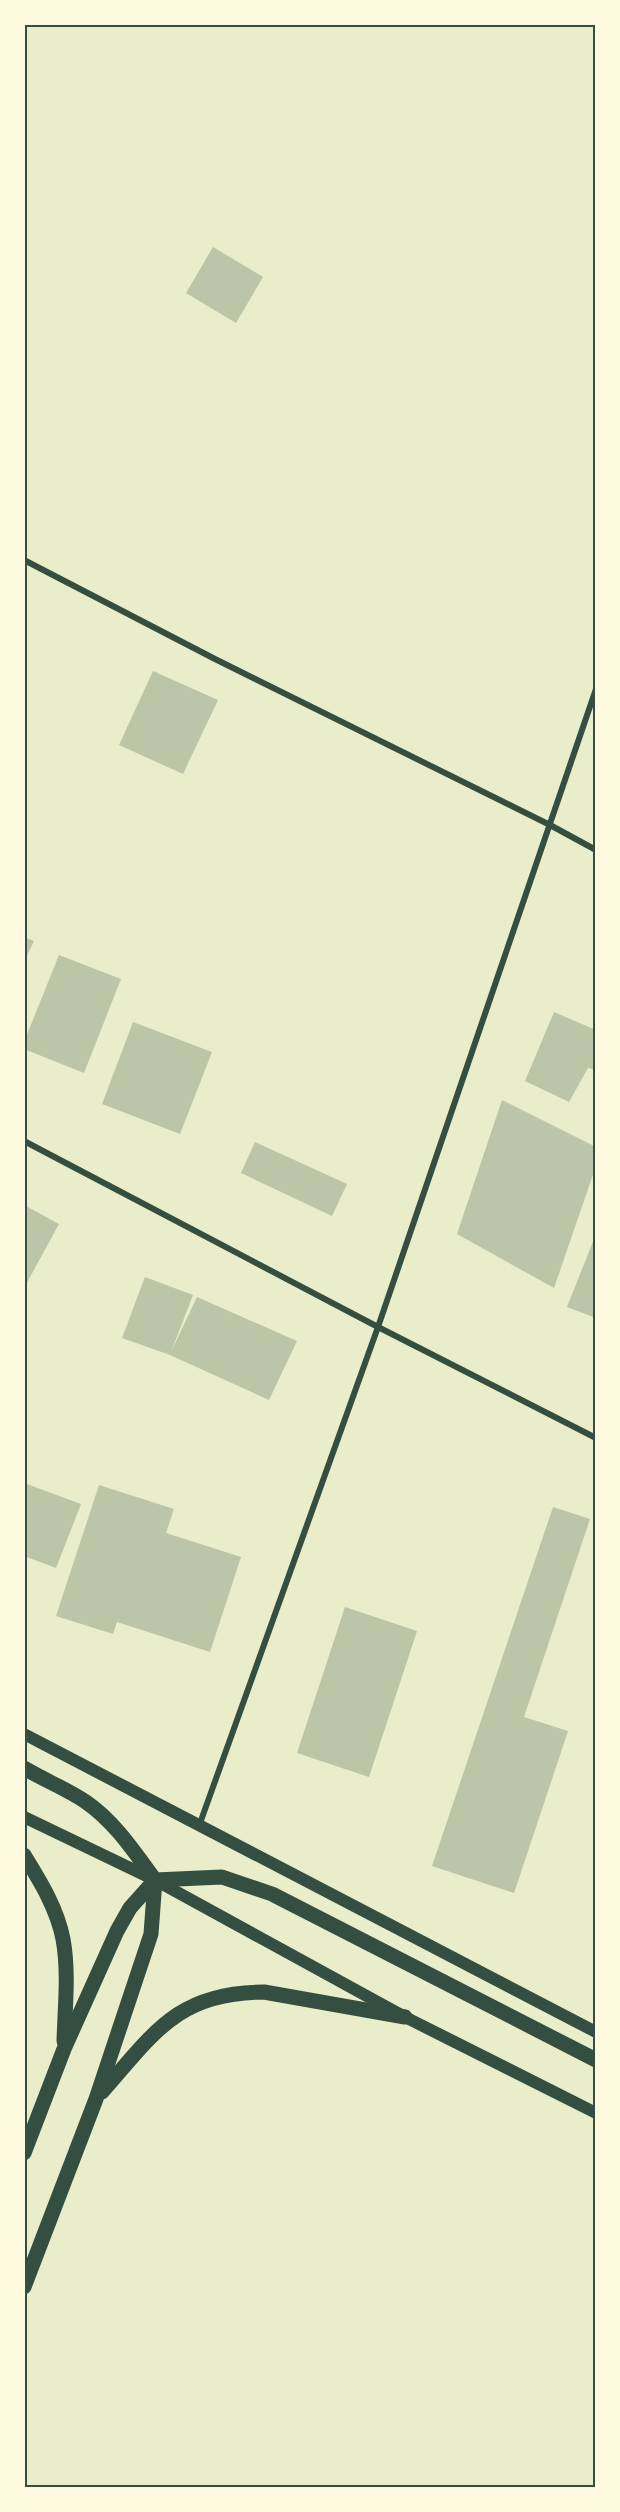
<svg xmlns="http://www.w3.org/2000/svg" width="620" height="2512" viewBox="0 0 620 2512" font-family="'Sofia Sans Condensed',sans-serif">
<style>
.building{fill:#bcc5a7}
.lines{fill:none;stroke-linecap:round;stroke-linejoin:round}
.minor{stroke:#344e41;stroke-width:6}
.secondary{stroke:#344e41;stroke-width:12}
.primary{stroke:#344e41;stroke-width:15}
.neatline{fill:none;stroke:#344e41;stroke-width:2}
</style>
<rect width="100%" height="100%" fill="#e9edc9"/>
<g class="building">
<path d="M213,247l50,30 -27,46 -50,-30z"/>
<path d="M153,671l65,29 -35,74 -64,-29z"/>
<path d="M24,937l10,4 -10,21z"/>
<path d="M59,955l62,24 -37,94 -60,-24v-7z"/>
<path d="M554,1012l42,18v40l-8,-2 -19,34 -44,-21z"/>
<path d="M133,1022l79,30 -32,82 -78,-30z"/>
<path d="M502,1100l94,47v19l-42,122 -97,-54z"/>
<path d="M255,1142l92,42 -15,32 -91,-43z"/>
<path d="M24,1205l35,19 -35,64z"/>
<path d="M596,1234v84l-29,-11z"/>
<path d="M145,1277l48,18 -22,57 26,-55 100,44 -28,59 -99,-45 -48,-17z"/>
<path d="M24,1483l57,21 -25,64 -32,-12z"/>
<path d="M99,1485l75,24 -8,24 75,24 -31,95 -93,-30 -4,12 -57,-18z"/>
<path d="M553,1507l37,12 -66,198 44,14 -54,162 -82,-27z"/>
<path d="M345,1607l72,24 -48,146 -72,-24z"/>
</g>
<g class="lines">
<g class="minor">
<path d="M24,560l191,99 335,166 46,25"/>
<path d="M24,1141l354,186 218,111"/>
<path d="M199,1826l179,-499 218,-638"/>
</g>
<g class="secondary">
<path d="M24,1734l572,298"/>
<path d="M24,1817l131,63 250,137 191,96"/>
</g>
<g class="primary">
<path d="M24,1768c20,12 43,21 62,34 29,20 49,51 69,78"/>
<path d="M24,1855c16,26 33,53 39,84 6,33 2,68 1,102"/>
<path d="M155,1880l67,-3 50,17 324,166"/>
<path d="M102,2092c52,-59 76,-100 162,-100l141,25"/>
<path d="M24,2153l40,-104 53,-118 13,-23 25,-28"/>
<path d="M24,2287l72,-188 55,-165 4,-54"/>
</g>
</g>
<rect width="620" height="2512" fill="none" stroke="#fefae0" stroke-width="51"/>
<rect x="26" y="26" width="568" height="2460" class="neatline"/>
</svg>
